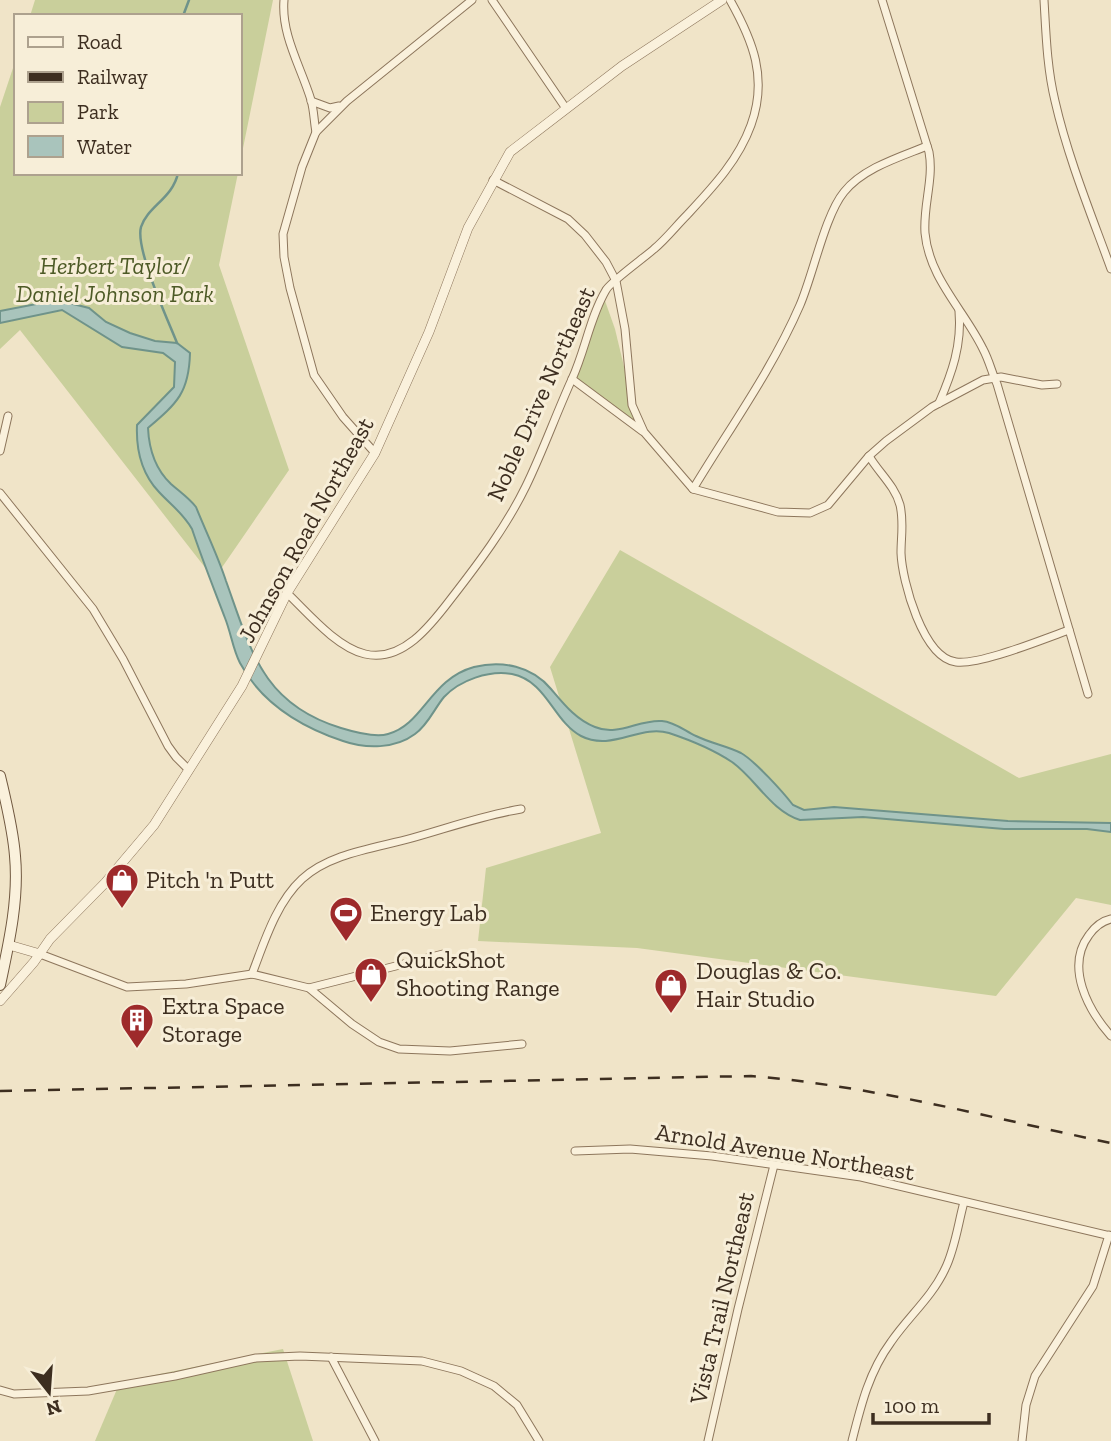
<svg xmlns="http://www.w3.org/2000/svg" width="1111" height="1441" viewBox="0 0 1111 1441" font-family="'Zilla Slab',serif">
<style>
.green{fill:#c9cf9b}
.water{fill:#a9c4bc;stroke:#6f938a;stroke-width:2}
.lines{fill:none;stroke-linecap:round;stroke-linejoin:round}
.stream{stroke:#6f938a;stroke-width:2.5}
.minor-casing{stroke:#8d765c;stroke-width:9}
.tertiary-casing{stroke:#8d765c;stroke-width:10}
.secondary-casing{stroke:#6f573f;stroke-width:12}
.minor{stroke:#faf1dc;stroke-width:7}
.tertiary{stroke:#faf1dc;stroke-width:9}
.secondary{stroke:#faf1dc;stroke-width:10}
.rail{stroke:#3d2e20;stroke-width:2.5;stroke-dasharray:12 12;stroke-linecap:butt}
.labels{text-anchor:middle;stroke-width:6;stroke-linejoin:round;paint-order:stroke}
.park-label{font-size:24px;font-style:italic;fill:#4d5a26;stroke:#f7eed8}
.street-label{font-size:24px;fill:#3d2e20;stroke:#f7eed8}
.poi-label{font-size:24px;fill:#3d2e20;stroke:#f7eed8;text-anchor:start}
</style>
<rect width="100%" height="100%" fill="#f0e4c8"/>
<g class="green">
<path d="M35,0h238l-33,163v-147h-210z"/>
<path d="M16,59v114h222l-19,92 70,205 -75,109 -194,-249 -20,19v-242z"/>
<path d="M604,298l11,31 23,96 -67,-51 15,-45z"/>
<path d="M620,550l399,228 92,-24v151l-35,-7 -80,98 -359,-48 -159,-7 8,-73 115,-35 -51,-166z"/>
<path d="M283,1349l30,92h-218l25,-59z"/>
</g>
<path class="water" d="M57,300l32,8 17,14 24,11 25,8 22,2 13,10c-1,40 -13,50 -42,75 1,21 7,41 23,56 9,8 18,14 25,23 10,25 22,49 30,74 25,69 36,123 115,147 13,4 34,10 47,6 35,-9 42,-55 86,-67 28,-7 58,-1 77,22 12,14 25,31 44,38 23,10 44,-8 67,-6 13,1 23,10 34,15 14,7 31,10 45,17 14,8 42,39 52,52l11,5 30,-3 174,14 103,2v9l-24,-3h-83l-141,-12 -63,3c-29,-9 -44,-41 -68,-58 -18,-12 -42,-22 -63,-29 -29,-9 -57,19 -88,3 -28,-15 -34,-55 -69,-62 -23,-4 -52,6 -68,23 -10,12 -16,28 -29,37 -20,15 -49,15 -72,7 -42,-14 -81,-37 -103,-78 -7,-13 -9,-30 -15,-45 -11,-29 -23,-59 -33,-89 -9,-16 -21,-24 -33,-37 -18,-19 -23,-43 -22,-67l37,-38 1,-25 -12,-9 -41,-6 -60,-37 -62,13v-12z"/>
<g class="lines">
<g class="stream">
<path d="M183,16l6,-16"/>
<path d="M177,343c-9,-23 -42,-94 -36,-116 6,-20 32,-29 37,-54"/>
</g>
<defs>
<g id="minor">
<path d="M284,0c-3,35 17,67 27,100 3,10 3,22 5,32"/>
<path d="M492,0l73,107"/>
<path d="M882,0l47,152c5,27 -6,53 -4,81 4,45 39,77 58,116 6,11 9,24 14,35l91,310"/>
<path d="M1044,0c2,34 3,68 11,101 13,57 36,113 56,168"/>
<path d="M311,101l19,7 9,-2"/>
<path d="M493,180l75,39 17,16 21,27 10,19 9,48 7,76 12,27 49,57 85,23 32,1 18,-8 41,-49 17,-15 46,-34 51,-27 18,-3 41,8 15,-1"/>
<path d="M572,379l70,52"/>
<path d="M939,403c13,-30 23,-58 20,-92"/>
<path d="M0,451l8,-35"/>
<path d="M375,453l-32,-36 -29,-42 -24,-87 -6,-31 -1,-23 19,-67 14,-35 31,-31 125,-101"/>
<path d="M869,456c10,17 26,30 31,49 4,17 1,31 1,48 1,28 22,105 55,109 25,3 87,-23 113,-32"/>
<path d="M693,489c36,-60 79,-119 107,-184 13,-30 25,-90 44,-113 19,-24 56,-35 83,-46"/>
<path d="M0,493l93,116 30,50 45,87 8,11 13,13"/>
<path d="M287,593c21,20 49,54 78,61 37,9 66,-29 85,-54 28,-36 56,-73 76,-114 17,-35 30,-72 46,-107 13,-28 18,-62 34,-89 3,-7 39,-33 48,-41 12,-10 22,-23 33,-34 25,-27 51,-54 64,-90 17,-47 2,-84 -21,-125"/>
<path d="M1111,919c-9,2 -17,9 -22,16 -24,32 -1,75 22,101"/>
<path d="M40,954l87,33 59,-3 66,-10 57,14 43,36 27,18 20,7 51,2 72,-7"/>
<path d="M252,974c12,-31 24,-71 50,-95 28,-26 74,-31 110,-41 36,-10 72,-23 109,-29"/>
<path d="M309,988l134,-34"/>
<path d="M575,1151l55,-2 82,7 149,21 250,59"/>
<path d="M331,1357l44,84"/>
<path d="M0,1390l14,4 74,-3 87,-15 81,-18 44,-2 122,5 39,10 33,15 23,19 22,36"/>
<path d="M708,1441l30,-132 36,-144"/>
<path d="M852,1441c9,-36 17,-69 39,-99 17,-25 41,-45 54,-73 10,-20 13,-45 19,-67"/>
<path d="M1022,1441l4,-36 9,-29 58,-90 16,-51"/>
</g>
<g id="tertiary">
<path d="M9,945l31,9"/>
<path d="M0,1001l34,-39 16,-23 55,-56 49,-58 88,-139 45,-93 88,-140 54,-121 39,-104 42,-76 112,-86 100,-66"/>
</g>
<path id="secondary" d="M0,776c6,26 13,53 15,80 4,43 -6,87 -15,129"/>
</defs>
<use href="#minor" class="minor-casing"/>
<use href="#tertiary" class="tertiary-casing"/>
<use href="#secondary" class="secondary-casing"/>
<use href="#minor" class="minor"/>
<use href="#tertiary" class="tertiary"/>
<use href="#secondary" class="secondary"/>
<path class="rail" d="M0,1091l751,-15c123,10 240,42 360,67"/>
</g>
<defs>
<symbol id="shop-pin" viewBox="-11 -11 22 30"><path d="M0 17L-7.5 6A9.5 9.5 0 1 1 7.5 6Z" fill="#9e2a2b" stroke="#f7eed8"/><path d="M-5-2.5h2.3a2.7 3.5 0 0 1 5.4 0H5L5.5 6h-11ZM-1.5-2.5h3a1.5 2.3 0 0 0-3 0Z" fill="#fff"/></symbol>
<symbol id="stadium-pin" viewBox="-11 -11 22 30"><path d="M0 17L-7.5 6A9.5 9.5 0 1 1 7.5 6Z" fill="#9e2a2b" stroke="#f7eed8"/><path d="M0-5a6.5 5 0 1 0 0 10a6.5 5 0 1 0 0-10ZM-3.5-1.8h7v3.6h-7Z" fill="#fff"/></symbol>
<symbol id="building-pin" viewBox="-11 -11 22 30"><path d="M0 17L-7.5 6A9.5 9.5 0 1 1 7.5 6Z" fill="#9e2a2b" stroke="#f7eed8"/><path d="M-4-6H4V6H1V3H-1V6H-4ZM-2.5-4.3h1.7v1.8h-1.7ZM.8-4.3h1.7v1.8H.8ZM-2.5-1h1.7V.8h-1.7ZM.8-1h1.7V.8H.8Z" fill="#fff"/></symbol>
</defs>
<g fill-rule="evenodd">
<use href="#shop-pin" x="103" y="861" width="38" height="52"/>
<use href="#stadium-pin" x="327" y="894" width="38" height="52"/>
<use href="#shop-pin" x="352" y="955" width="38" height="52"/>
<use href="#shop-pin" x="652" y="966" width="38" height="52"/>
<use href="#building-pin" x="118" y="1001" width="38" height="52"/>
</g>
<g class="labels">
<g class="park-label">
<text x="115" y="274">Herbert Taylor/<tspan x="115" dy="28">Daniel Johnson Park</tspan></text>
</g>
<g class="street-label">
<text transform="translate(541 394) rotate(-66)" y="8">Noble Drive Northeast</text>
<text transform="translate(306 530) rotate(-61)" y="8">Johnson Road Northeast</text>
<text transform="translate(785 1152) rotate(9)" y="8">Arnold Avenue Northeast</text>
<text transform="translate(722 1298) rotate(-77)" y="8">Vista Trail Northeast</text>
</g>
<g class="poi-label">
<text x="146" y="888">Pitch 'n Putt</text>
<text x="370" y="921">Energy Lab</text>
<text x="396" y="968">QuickShot<tspan x="396" dy="28">Shooting Range</tspan></text>
<text x="696" y="979">Douglas &amp; Co.<tspan x="696" dy="28">Hair Studio</tspan></text>
<text x="162" y="1014">Extra Space<tspan x="162" dy="28">Storage</tspan></text>
</g>
</g>
<rect x="14" y="14" width="228" height="161" fill="#f7eed8" stroke="#ada18e" stroke-width="2"/>
<rect x="28" y="37" width="35" height="10" fill="#faf1dc" stroke="#ada18e" stroke-width="2"/>
<text x="77" y="49" font-size="21" fill="#3d2e20">Road</text>
<rect x="28" y="72" width="35" height="10" fill="#3d2e20" stroke="#ada18e" stroke-width="2"/>
<text x="77" y="84" font-size="21" fill="#3d2e20">Railway</text>
<rect x="28" y="102" width="35" height="21" fill="#c9cf9b" stroke="#ada18e" stroke-width="2"/>
<text x="77" y="119" font-size="21" fill="#3d2e20">Park</text>
<rect x="28" y="136" width="35" height="21" fill="#a9c4bc" stroke="#ada18e" stroke-width="2"/>
<text x="77" y="154" font-size="21" fill="#3d2e20">Water</text>
<g transform="translate(49 1392) rotate(163)" stroke="#f7eed8" stroke-width="5" paint-order="stroke">
<path d="M0-5L12 26L0 18L-12 26Z" fill="#3d2e20"/>
<text y="-10" font-size="19" font-weight="bold" text-anchor="middle" fill="#3d2e20">N</text>
</g>
<path d="M873 1413v10h116v-10" fill="none" stroke="#3d2e20" stroke-width="3.5"/>
<text x="884" y="1413" font-size="21" fill="#3d2e20" stroke="#f7eed8" stroke-width="5" paint-order="stroke">100 m</text>
</svg>
